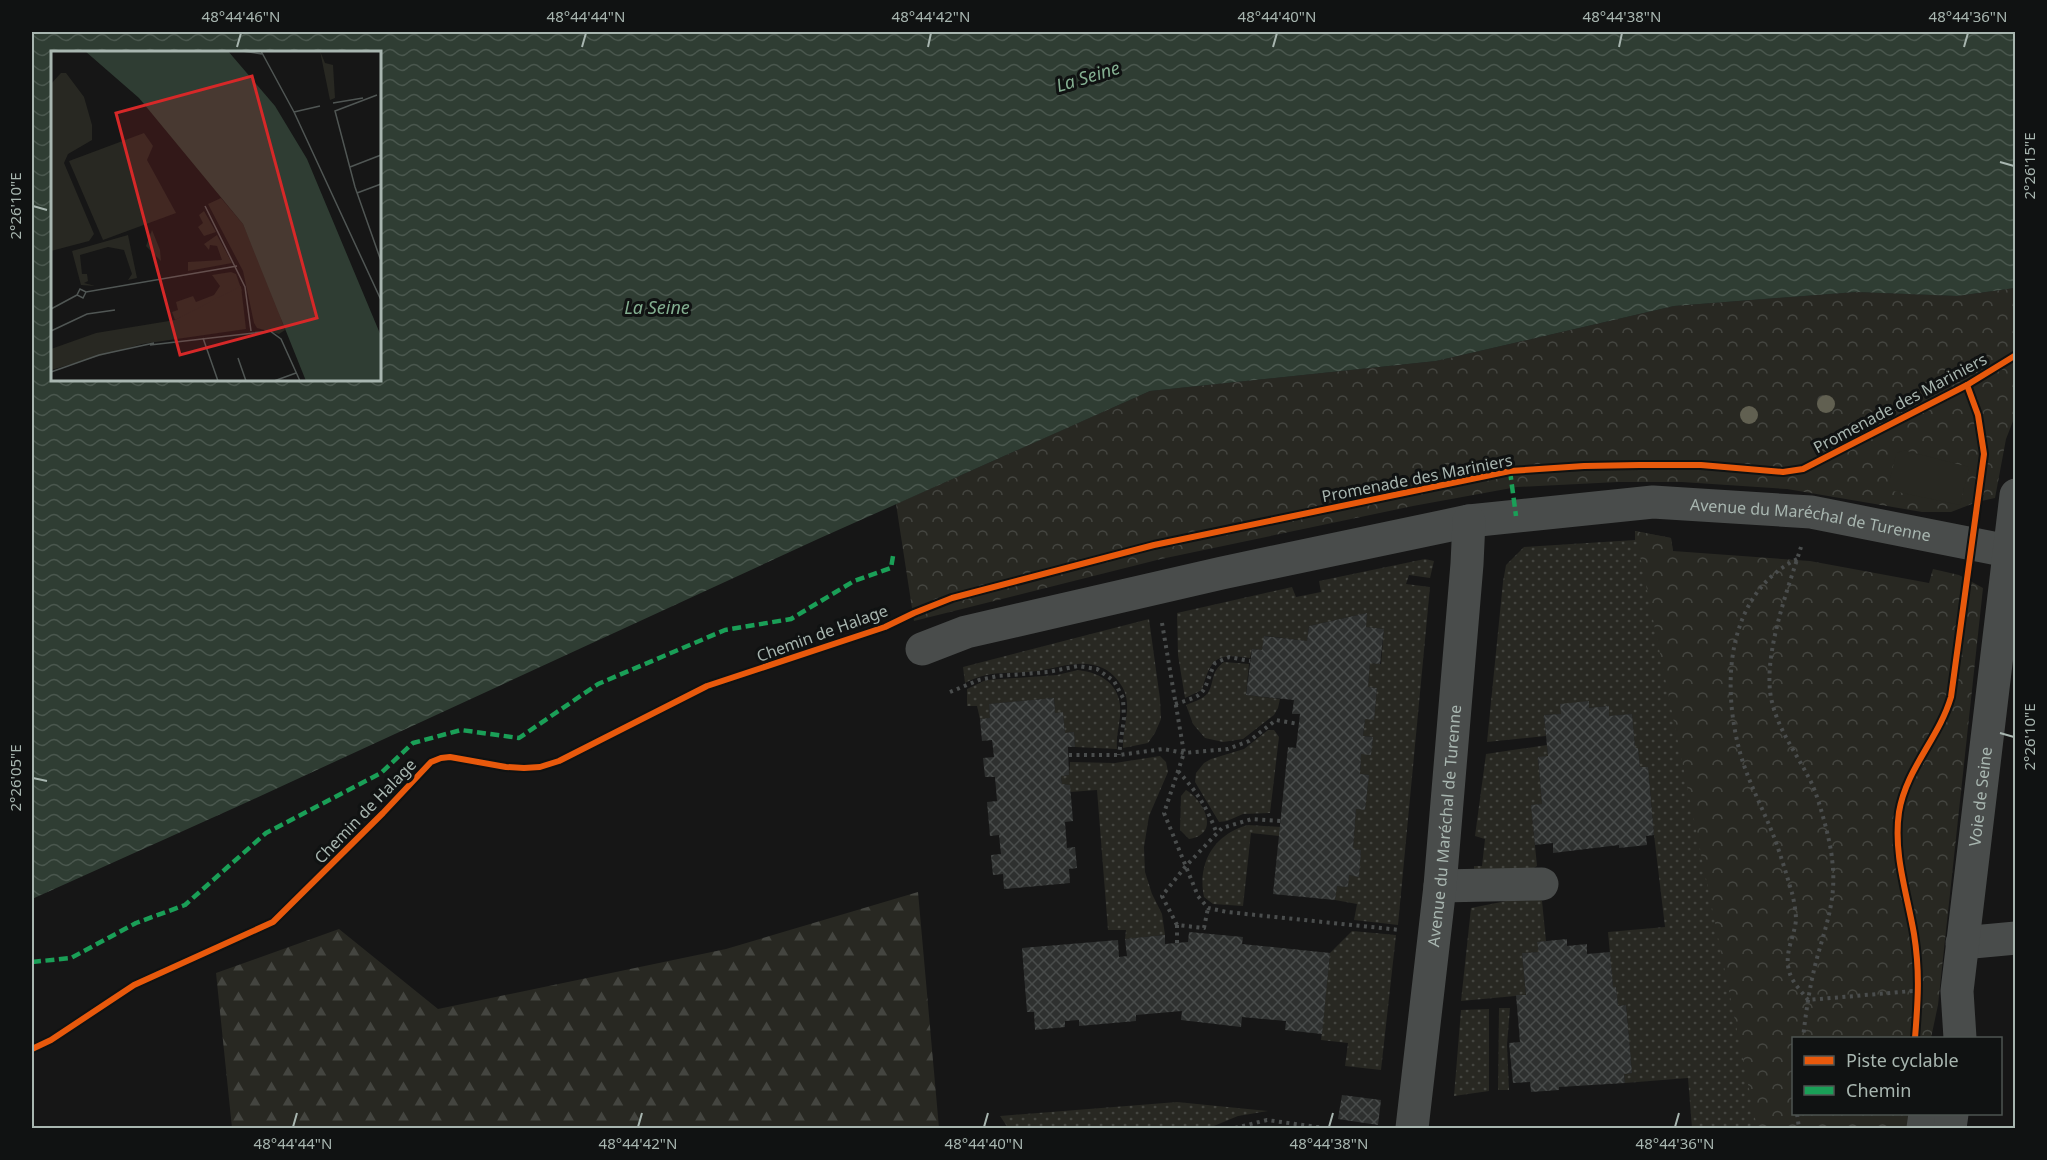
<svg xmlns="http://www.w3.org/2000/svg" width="2047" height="1160" viewBox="0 0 2047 1160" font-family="'Noto Sans',sans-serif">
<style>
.grass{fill:url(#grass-dots)}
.forest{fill:url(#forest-firs)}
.park{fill:url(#park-crowns)}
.pitch{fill:#282822}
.water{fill:url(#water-waves);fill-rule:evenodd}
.building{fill:url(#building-cross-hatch)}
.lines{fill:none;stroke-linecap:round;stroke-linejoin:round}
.path{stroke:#4a4d4d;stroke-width:4;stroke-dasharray:3 4.5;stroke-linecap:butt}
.minor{stroke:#494c4b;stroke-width:33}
.quiet{stroke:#1a9f57;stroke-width:4.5;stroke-dasharray:9 4.5;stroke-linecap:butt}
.cycleway-casing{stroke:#101212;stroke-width:10}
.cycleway{stroke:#e8590c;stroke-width:6}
.tree{fill:#616051}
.ticks{fill:none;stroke:#a8b6b0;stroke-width:2}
.labels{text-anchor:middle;stroke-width:6;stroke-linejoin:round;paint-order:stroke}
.street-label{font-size:16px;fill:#a8b6b0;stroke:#101212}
.water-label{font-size:18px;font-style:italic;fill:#83ae90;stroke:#101212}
.inset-road{fill:none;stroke:#505654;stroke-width:1.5}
.view{fill:#d62828;fill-opacity:0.15;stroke:#d62828;stroke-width:3}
.inset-edge{fill:none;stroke:#a8b6b0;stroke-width:3}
.neatline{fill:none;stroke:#a8b6b0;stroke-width:2}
.ticks-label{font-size:15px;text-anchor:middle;fill:#a8b6b0}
</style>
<defs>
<pattern id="grass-dots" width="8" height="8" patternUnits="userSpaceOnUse" patternTransform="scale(1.5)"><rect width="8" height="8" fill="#282822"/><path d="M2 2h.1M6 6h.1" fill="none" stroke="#444540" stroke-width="1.8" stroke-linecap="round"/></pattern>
<pattern id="forest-firs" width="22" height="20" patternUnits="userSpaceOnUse" patternTransform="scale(1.5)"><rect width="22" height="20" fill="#282822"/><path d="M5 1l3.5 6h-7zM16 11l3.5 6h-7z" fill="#444540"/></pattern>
<pattern id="park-crowns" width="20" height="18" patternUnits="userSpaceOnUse" patternTransform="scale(1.5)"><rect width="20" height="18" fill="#282822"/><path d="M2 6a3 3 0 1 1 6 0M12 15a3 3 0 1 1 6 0" fill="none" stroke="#444540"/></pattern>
<pattern id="water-waves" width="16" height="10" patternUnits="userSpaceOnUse" patternTransform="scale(1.5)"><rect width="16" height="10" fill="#2f3d33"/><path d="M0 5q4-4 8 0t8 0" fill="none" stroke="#4a574e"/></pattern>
<pattern id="building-cross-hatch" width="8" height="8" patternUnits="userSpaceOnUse" patternTransform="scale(1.5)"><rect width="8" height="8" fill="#2e302f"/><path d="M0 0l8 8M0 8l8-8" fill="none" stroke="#494c4b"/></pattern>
</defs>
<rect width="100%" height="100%" fill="#161616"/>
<g class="grass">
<path d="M1635,531l36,7 88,590h-67l-4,-50 -63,5 -1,-9 8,-1 -6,-68 -8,1 -2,-19h-3l-5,-55 57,-5 -11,-92 -6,-68h-8l-2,-19h-3l-3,-34 -23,2v-10l-20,2 -29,-4 1,10 -17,1 2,21 -59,6 16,-160 3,-17 18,-18 111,-7z"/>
<path d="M1425,559l9,2 -4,17 -21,-3 -3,9 24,3 -32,338 -44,-5 3,-16 -22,-4 2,-14 11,1 1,-12 10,2 2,-27 -8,-1 3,-40 9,1 4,-35 -9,-1 1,-20h10l2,-17 -10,-1 2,-17h9l3,-31 -9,-1 2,-24 11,1 3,-35 -18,-2 1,-14 -58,13 -2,15 -42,-5 -3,14 -10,-1 -2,9c-33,-5 -39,-1 -48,32l-17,8 -7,-43 -1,-42 115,-26 4,10 25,-5 -2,-11z"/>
<path d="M1149,619l11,80 1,20 -6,14 -7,10 -25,5c-1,-21 11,-44 -2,-63 -8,-13 -19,-20 -34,-21 -14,-2 -36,5 -50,7 -27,4 -46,-2 -72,12l-2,-16z"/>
<path d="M1224,662l25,2 -3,31 34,4 -2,9 -4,7 -31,24 -20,3 -18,-4 -12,-14 -7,-19c7,-3 17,-6 22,-12 7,-12 2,-21 16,-31z"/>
<path d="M1078,670c26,3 45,17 42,46 -1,12 -4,21 -3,33l-42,-2 -1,-15 -9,1 -2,-20h-8l-1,-15 -65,6 1,14 -10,1 -3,-13h-10v-17l19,-9 71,-5z"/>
<path d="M1268,730h6l5,7 -9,76 -27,1 -16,7 -8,1 -24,-40 1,-9 8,-10 7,-4 33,-10z"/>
<path d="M1547,745l1,11 -10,2 4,46 -11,1 6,61 -11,7h-52v-7h8l3,-27 -10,-3 11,-82z"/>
<path d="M1160,756l6,6 2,10 -19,44 -5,31 1,25 7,22 10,20 3,21 -40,4 1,-9h-18l-11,-140 -27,2 -1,-7 -7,-1 -1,-8 8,-1 1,-13 45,1z"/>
<path d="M1186,790c18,11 35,44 3,49l-9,-9 1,-34z"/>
<path d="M1248,825l33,2 -2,9 -28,-3 -8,73 -30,-2 -9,-7c-7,-34 10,-63 44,-72z"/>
<path d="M1531,896l11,5 4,40 -8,1 1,10 -17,1 4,42 -65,6 10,-93z"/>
<path d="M1352,931l44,4 -15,135 -36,-4 3,-23 -27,-3 9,-87z"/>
<path d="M1499,1008h11l-3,37 2,45h-11z"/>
<path d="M1489,1009v82l-35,5 7,-86z"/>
<path d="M1177,1102l91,9 -30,5 -29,12h-201l-8,-12z"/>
</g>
<path class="forest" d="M918,892l21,236h-707l-16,-155 123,-44 99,80 288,-60z"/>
<g class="park">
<path d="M2015,288v128l-9,23 -11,59 -18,4 -26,10h-29l-135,-23 -105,-7h-64l-101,5 -104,19 -252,53 -247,62 -18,-117 254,-113 286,-30 238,-55 182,-14 101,4z"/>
<path d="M1635,531l36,7 2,13 137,10 119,22 4,-14 26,6 24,13 -45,417 -7,33h-137v76h123l-2,14h-158z"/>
</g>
<path class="pitch" d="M1903,450l66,17 -9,38 -67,-14 -4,-8 7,-29z"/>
<path class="water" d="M32,32h1983v256l-58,8 -101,-4 -182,14 -238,55 -286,30 -332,148 -575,265 -211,95zM52,52h328v328h-328z"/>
<g class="building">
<path d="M1367,613l-1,14 18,2 -4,35 -10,-1 -2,24 9,1 -3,32 -9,-1 -2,17 10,1 -2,18 -10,-1 -1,20 9,1 -4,35 -9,-1 -3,40 8,1 -2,27 -10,-2 -1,12 -11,-1 -2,14 -62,-6 15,-147 8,1 4,-34h-8l2,-14 -48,-5 6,-46 10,1 2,-14 43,5 2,-15z"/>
<path d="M1054,698l1,15 8,-1 2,21 9,-1 1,15h-7l1,28 -8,1 1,8 8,1 3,36 -8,1 2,26 8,-1 2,21 -8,1 1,14 -66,6 -1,-15 -10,1 -2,-20 10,-1 -2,-19 -9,1 -3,-34 10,-1 -2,-24h-10l-2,-19 11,-1 -2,-17 -10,1 -2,-22 10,-1 -1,-14z"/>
<path d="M1589,701v7l20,-2v10l23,-2 3,34h3l2,19h8l6,68 -8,1 1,9 -28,3v-3l-66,8v-10l-18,2 -4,-40 11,-1 -4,-47 10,-1 -4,-41 17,-1 -1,-10z"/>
<path d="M1189,932l54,5 -1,7 88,9 -8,81 -37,-4 1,-9 -44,-4 -1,10 -60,-7 1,-9 -46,4v6l-57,5v-6l-14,1v6l-30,3 -1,-18h-7l-5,-64 96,-8 1,17 8,-1 -2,-17 40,-4v9l23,-2z"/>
<path d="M1567,939v7l20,-2v10l23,-2 3,35h3l2,19 8,-1 6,68 -8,1 1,9 -66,4v3l-28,2 -1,-10 -17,1 -4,-40 11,-1 -4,-47h10l-4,-42 17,-1 -2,-10z"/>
<path d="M1342,1095l39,5 -3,25 -40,-6z"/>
</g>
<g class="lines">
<g class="path">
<path d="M1801,547c-13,42 -40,112 -29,155 7,30 27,55 40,82 7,15 19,59 20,75 5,38 -5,63 -15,99 -7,26 -11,53 -14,80"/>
<path d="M1797,559c-72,36 -76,128 -56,197 8,27 21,51 31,76 8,20 14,41 20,61 2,8 4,19 4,27 -2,19 -13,34 -6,54 3,9 12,18 18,26l116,-10"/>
<path d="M1162,623l22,130 -20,60 34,83 10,12 19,4 173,18"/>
<path d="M950,692l29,-12 19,-4 50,-4 30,-6 19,3 17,12 9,17 1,20 -5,37"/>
<path d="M1175,704c35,-10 26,-11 40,-41l14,-6 21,4"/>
<path d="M1069,755h50l44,-6 21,4 44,-4 21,-8 27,-21 22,4"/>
<path d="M1178,771c19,21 29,36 39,63"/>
<path d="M1177,925l-15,-29 23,-29 37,-39 30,-9 29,2"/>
<path d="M1177,943v-18l27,3 4,-20"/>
<path d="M32,1049l19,-9 83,-55 139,-63 110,-109 48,-51 10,-4 9,-1c39,7 71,16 109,4l148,-75 178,-59 14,-7"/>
<path d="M1797,1114l2,14"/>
<path d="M1235,1128l32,-8 57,8"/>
</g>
<g class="minor">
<path id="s1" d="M922,649l44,-17 256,-59 247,-52 184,-19 158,10 197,39"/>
<path d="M1440,886l102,-2"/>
<path d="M1962,943l54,-5"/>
<path id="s2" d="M1960,1038l-3,-47 59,-496"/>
<path id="s3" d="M1412,1128l28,-242 27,-322 2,-43"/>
<path d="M1923,1128l2,-14"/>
<path d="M1950,1128l2,-14"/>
</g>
<g class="quiet">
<path d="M1510,471l6,45"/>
<path d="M32,962l39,-4 65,-35 49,-18 81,-72 115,-60 32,-30 48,-13 58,8 79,-54 127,-54 66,-11 63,-38 37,-13 2,-12"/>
</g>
<defs>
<g id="cycleway">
<path d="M1915,1038c3,-37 5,-67 -1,-104 -7,-41 -21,-80 -15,-122 7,-43 40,-74 52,-115l33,-243 -6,-39 -11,-30"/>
<path d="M32,1049l19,-9 83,-55 139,-63 110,-109 48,-51 10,-4 9,-1 56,10 18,1 16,-1 19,-6 148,-75 178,-59 29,-14 38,-15 202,-53 356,-74 74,-5 55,-1h62l82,7 20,-3 164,-84 49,-30"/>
</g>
</defs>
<use href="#cycleway" class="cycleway-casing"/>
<use href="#cycleway" class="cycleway"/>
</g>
<g class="tree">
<circle cx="1826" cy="404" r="9"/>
<circle cx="1749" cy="415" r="9"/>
</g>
<path class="ticks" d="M237,47l4,-14M582,47l4,-14M928,47l3,-14M1273,47l4,-14M1619,47l3,-14M1964,47l4,-14M2000,162l14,4M33,206l14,4M2000,733l14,4M33,778l14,3M293,1127l4,-14M638,1127l4,-14M984,1127l4,-14M1329,1127l4,-14M1675,1127l4,-14"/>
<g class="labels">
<g class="street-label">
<text transform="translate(1900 403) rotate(-28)" y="6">Promenade des Mariniers</text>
<text transform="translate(1417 478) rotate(-11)" y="6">Promenade des Mariniers</text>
<text dy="6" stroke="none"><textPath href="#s1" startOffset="906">Avenue du Maréchal de Turenne</textPath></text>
<text transform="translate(822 633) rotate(-20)" y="6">Chemin de Halage</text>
<text dy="6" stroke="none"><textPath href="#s2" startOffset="243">Voie de Seine</textPath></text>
<text transform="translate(365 811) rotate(-46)" y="6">Chemin de Halage</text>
<text dy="6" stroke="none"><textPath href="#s3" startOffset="304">Avenue du Maréchal de Turenne</textPath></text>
</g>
<g class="water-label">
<text transform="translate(1088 77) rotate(-17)" y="6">La Seine</text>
<text x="657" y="314">La Seine</text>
</g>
</g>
<g transform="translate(51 51)">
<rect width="330" height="330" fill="#161616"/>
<path d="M269,0l5,12 8,2 2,33 -5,2zM153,160l12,21 -12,4 -6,-9 5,-4 -4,-8zM101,179l8,20 1,11 -15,-15zM77,184l9,43 -9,2 4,-6 -8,-24 -16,-3 -28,8 2,19h5l1,7 -4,2 11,3 -14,-1 -9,-34zM166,184l15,28 -44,8v-9l34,-2 -5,-14 -7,-1 -1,5 -5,-6zM180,221l5,2 6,17 -67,29 -3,-8 6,-2 -2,-8 17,-6 3,6 18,-7 6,-9 -8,-11z" fill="#282822"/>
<path d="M10,22h5l18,24 8,28v15l-24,14 -4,9 30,71 -5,7 -38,10v-167zM93,82l9,13 -6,14 29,53 -73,27 -34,-79z" fill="#282822"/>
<path d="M170,147l22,26 26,60 16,46 -6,4 -22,-6 -3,-5 -11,-52 -35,-67zM190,235l5,43 -104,15 -91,26v-21l45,-16 79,-13z" fill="#282822"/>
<path d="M34,0h143l47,55 32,53 74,177v45h-75l-63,-157 -104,-126z" fill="#2f3d33"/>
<path class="inset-road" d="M191,0l20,3M210,0l33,61 87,188M326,44l-42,16 20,76 26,74M282,52l30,-5M243,61l26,-6M299,116l31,-12M306,142l24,-9M154,155l40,81 6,44M35,241l-3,6 -6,-3 3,-6 6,3 151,-26M0,258l26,-14M0,280l36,-17 28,-4M152,287l15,43M99,294l120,-14 11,8 19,42M187,307l8,23M0,321l48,-17 55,-12M223,330l22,-8"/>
<path class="view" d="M201,25l65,242 -137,37 -64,-242z"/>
<rect width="330" height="330" class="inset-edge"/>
</g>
<rect width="2047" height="1160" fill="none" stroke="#101212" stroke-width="66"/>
<rect x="1792" y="1037" width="210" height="78" fill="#101212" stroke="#4d5451" stroke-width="1.5"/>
<rect x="1804" y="1056" width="30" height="9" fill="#e8590c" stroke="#4d5451" stroke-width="1.5"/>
<text x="1846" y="1067" font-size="18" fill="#a8b6b0">Piste cyclable</text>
<rect x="1804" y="1086" width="30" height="9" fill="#1a9f57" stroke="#4d5451" stroke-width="1.5"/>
<text x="1846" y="1097" font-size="18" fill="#a8b6b0">Chemin</text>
<rect x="33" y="33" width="1981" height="1094" class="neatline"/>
<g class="ticks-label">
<text x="241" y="22">48°44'46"N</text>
<text x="586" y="22">48°44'44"N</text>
<text x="931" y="22">48°44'42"N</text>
<text x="1277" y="22">48°44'40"N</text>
<text x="1622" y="22">48°44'38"N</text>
<text x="1968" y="22">48°44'36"N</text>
<text transform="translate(2030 166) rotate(-90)" y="5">2°26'15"E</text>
<text transform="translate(16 206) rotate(-90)" y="5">2°26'10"E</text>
<text transform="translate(2030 737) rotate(-90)" y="5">2°26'10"E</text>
<text transform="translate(16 778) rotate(-90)" y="5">2°26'05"E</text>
<text x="293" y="1149">48°44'44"N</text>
<text x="638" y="1149">48°44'42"N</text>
<text x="984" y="1149">48°44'40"N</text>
<text x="1329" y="1149">48°44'38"N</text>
<text x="1675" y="1149">48°44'36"N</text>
</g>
</svg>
